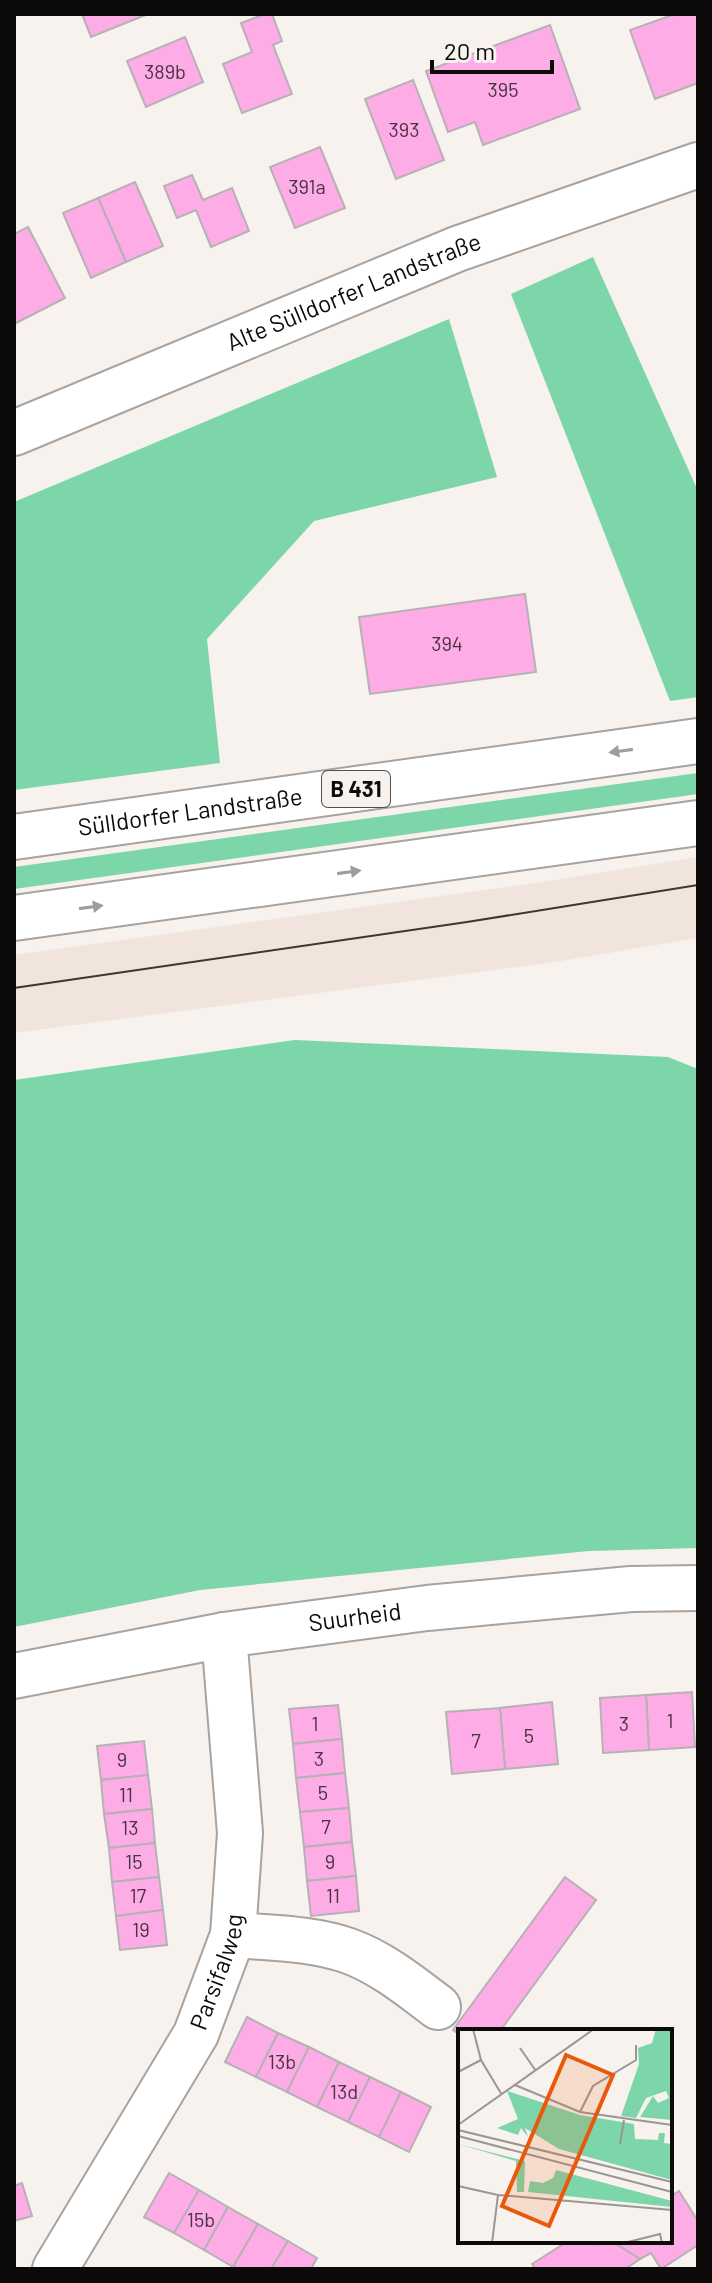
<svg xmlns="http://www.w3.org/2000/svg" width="712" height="2283" viewBox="0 0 712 2283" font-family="Barlow,sans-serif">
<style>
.built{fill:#f0e4dc}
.green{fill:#7dd5aa}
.building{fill:#fdace6;stroke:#b6b1b4;stroke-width:2}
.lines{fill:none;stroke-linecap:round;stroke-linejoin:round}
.minor-casing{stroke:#a8a39f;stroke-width:48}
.highway-casing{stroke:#a8a39f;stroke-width:48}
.minor{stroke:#fff;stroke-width:44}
.highway{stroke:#fff;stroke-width:44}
.tram{stroke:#393836;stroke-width:2}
.oneway{fill:#9e9d9d}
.labels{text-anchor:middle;stroke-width:6;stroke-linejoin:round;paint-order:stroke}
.number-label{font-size:20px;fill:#483341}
.shield{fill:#f7f2ee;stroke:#52504e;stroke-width:2}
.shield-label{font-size:22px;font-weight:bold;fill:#0c0b0a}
.street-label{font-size:24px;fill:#0c0b0a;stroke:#f7f2ee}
.inset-road{fill:none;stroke:#999693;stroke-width:2}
.view{fill:#e8590c;fill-opacity:0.15;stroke:#e8590c;stroke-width:4}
.inset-edge{fill:none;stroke:#0c0b0a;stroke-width:4}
</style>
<rect width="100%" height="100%" fill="#f7f2ee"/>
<path class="built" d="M698,857v81l-149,25 -535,70v-78l528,-73z"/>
<g class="green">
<path d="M593,257l105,234v206l-28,4 -159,-407z"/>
<path d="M449,319l48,158 -183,44 -107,118 13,124 -206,27v-288z"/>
<path d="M698,773v21l-684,95v-22z"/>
<path d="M295,1040l373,17 30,12v479l-109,3 -389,39 -186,37v-547z"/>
</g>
<g class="building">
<path d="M82,14h66l-57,23z"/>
<path d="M265,14h7l10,27 -9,4 19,49 -50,19 -19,-49 29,-12 -11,-29z"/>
<path d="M675,14h23v69l-43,16 -25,-69z"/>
<path d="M550,25l30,84 -97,36 -8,-23 -27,10 -22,-61z"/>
<path d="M185,37l18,45 -57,25 -19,-46z"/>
<path d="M413,80l31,80 -48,19 -31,-80z"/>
<path d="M320,147l25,61 -50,20 -25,-61z"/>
<path d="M192,175l11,25 29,-12 17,43 -38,16 -15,-37 -19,8 -13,-32z"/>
<path d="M135,182l28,64 -37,16 -28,-64z"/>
<path d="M98,198l28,64 -35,16 -28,-65z"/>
<path d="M28,227l37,71 -51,26v-90z"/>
<path d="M525,594l11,78 -166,22 -11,-77z"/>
<path d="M692,1692l3,55 -46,3 -3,-55z"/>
<path d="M646,1695l3,55 -46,3 -3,-55z"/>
<path d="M552,1702l6,62 -53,5 -5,-61z"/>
<path d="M338,1705l4,34 -49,5 -4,-35z"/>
<path d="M500,1708l5,61 -53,5 -6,-62z"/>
<path d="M342,1739l3,34 -49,5 -3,-34z"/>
<path d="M144,1741l4,34 -47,5 -4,-34z"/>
<path d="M345,1773l4,35 -49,4 -4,-34z"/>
<path d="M148,1775l4,34 -48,5 -3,-34z"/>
<path d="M349,1808l3,34 -48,5 -4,-35z"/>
<path d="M152,1809l3,34 -46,5 -5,-34z"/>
<path d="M352,1842l4,34 -49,5 -3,-34z"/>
<path d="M155,1843l4,34 -47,5 -3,-34z"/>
<path d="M356,1876l3,35 -48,5 -4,-35z"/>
<path d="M159,1877l4,33 -47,6 -4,-34z"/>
<path d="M565,1877l31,23 -96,131h-40v4l-7,-5z"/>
<path d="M163,1910l4,35 -47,5 -4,-34z"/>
<path d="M247,2017l31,16 -22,44 -31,-15z"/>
<path d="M278,2033l31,14 -22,45 -31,-15z"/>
<path d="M309,2047l30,15 -22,45 -30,-15z"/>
<path d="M339,2062l31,15 -22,45 -31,-15z"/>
<path d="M370,2077l31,15 -22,45 -31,-15z"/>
<path d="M401,2092l30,15 -22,45 -30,-15z"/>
<path d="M169,2173l30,17 -25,43 -30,-16z"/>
<path d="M22,2183l10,33 -18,5v-35z"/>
<path d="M199,2190l29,17 -24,43 -30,-17z"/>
<path d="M679,2191l19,30v24l-37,24 -10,-16 -11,6 -29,-18h59v-44z"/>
<path d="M228,2207l30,17 -25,43 -29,-17z"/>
<path d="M258,2224l30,17 -17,28h-35l-3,-2z"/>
<path d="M288,2241l29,17 -6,11h-40z"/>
<path d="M568,2241h23l3,4 6,-4h11l29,18 -15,10h-90l-3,-5z"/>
</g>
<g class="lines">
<defs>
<g id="minor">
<path id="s1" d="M14,433l443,-184 241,-84"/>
<path id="s2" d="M14,1676l210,-41 203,-27 204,-19 67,-1"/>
<path d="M233,1935c38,3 80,3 116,16 33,12 61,35 89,56"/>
<path id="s3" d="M55,2269l141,-235 37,-99 7,-102 -16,-198"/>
</g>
<g id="highway">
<path id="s4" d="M14,837l684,-96"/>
<path d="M14,918l684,-95"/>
</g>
</defs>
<use href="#minor" class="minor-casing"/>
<use href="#highway" class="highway-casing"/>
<use href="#minor" class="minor"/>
<use href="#highway" class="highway"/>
<path class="tram" d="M14,988l453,-66 231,-37"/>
</g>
<defs><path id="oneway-solid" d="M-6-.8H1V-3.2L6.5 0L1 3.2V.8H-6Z" transform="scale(2)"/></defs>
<g class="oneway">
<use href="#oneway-solid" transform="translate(621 751) rotate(172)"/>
<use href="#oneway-solid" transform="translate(349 872) rotate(-8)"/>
<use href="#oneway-solid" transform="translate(91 907) rotate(-8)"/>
</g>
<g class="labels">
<g class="number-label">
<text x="165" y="79">389b</text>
<text x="503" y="97">395</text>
<text x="404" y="137">393</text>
<text x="307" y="194">391a</text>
<text x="447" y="651">394</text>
<text x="670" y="1728">1</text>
<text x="315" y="1731">1</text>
<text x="624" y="1731">3</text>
<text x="529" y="1743">5</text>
<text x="476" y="1748">7</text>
<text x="319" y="1766">3</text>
<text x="122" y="1767">9</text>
<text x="323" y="1800">5</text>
<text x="126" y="1802">11</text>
<text x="326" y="1834">7</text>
<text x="130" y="1835">13</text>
<text x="134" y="1869">15</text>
<text x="330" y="1869">9</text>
<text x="138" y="1903">17</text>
<text x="333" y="1903">11</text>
<text x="141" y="1937">19</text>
<text x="282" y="2069">13b</text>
<text x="344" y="2099">13d</text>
<text x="201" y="2227">15b</text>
</g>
<rect class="shield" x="322" y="771" width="68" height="36" rx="6"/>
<g class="shield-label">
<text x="356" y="797">B 431</text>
</g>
<g class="street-label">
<text dy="8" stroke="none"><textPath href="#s1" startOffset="368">Alte Sülldorfer Landstraße</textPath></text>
<text dy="8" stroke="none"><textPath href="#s4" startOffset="178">Sülldorfer Landstraße</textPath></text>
<text dy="8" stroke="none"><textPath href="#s2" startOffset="346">Suurheid</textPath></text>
<text dy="8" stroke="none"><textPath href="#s3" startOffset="340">Parsifalweg</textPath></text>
</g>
</g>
<g transform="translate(458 2029)">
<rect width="214" height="214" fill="#f7f2ee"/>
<path d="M198,0h16v91l-32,-3 13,-21 5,7 11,-5 -3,-7 -20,7 -10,20 -15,-2 18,-52 -1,-16 14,-5zM49,62l73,24 54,9 1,15 23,1 1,-7h6l-1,10 8,1v36l-113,-31 -34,-21 3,9 -7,-9 -3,7 -21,-7 21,-9zM0,115l67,17 -1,31h-7l-1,-31zM98,141l116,31v6l-144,-15 2,-11 13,2 10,-5z" fill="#7dd5aa"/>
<path class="inset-road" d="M15,0l8,31 21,35M62,19l16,23M0,43l23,-12M57,56l65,27 92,13M122,83l13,-26 43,-26v-15M0,96l136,-96M0,101l214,52M0,107l214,56M162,115l4,-24M0,157l40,9 174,15M34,214l6,-48M166,214l36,-9 2,9"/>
<path class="view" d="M108,26l47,20 -64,151 -47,-20z"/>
<rect width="214" height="214" class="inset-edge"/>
</g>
<rect width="712" height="2283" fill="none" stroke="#0c0b0a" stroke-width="32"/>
<path d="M432 60v12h120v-12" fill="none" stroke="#0c0b0a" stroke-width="4"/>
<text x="444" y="60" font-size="24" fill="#0c0b0a" stroke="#f7f2ee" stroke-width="6" paint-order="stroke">20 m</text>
</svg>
